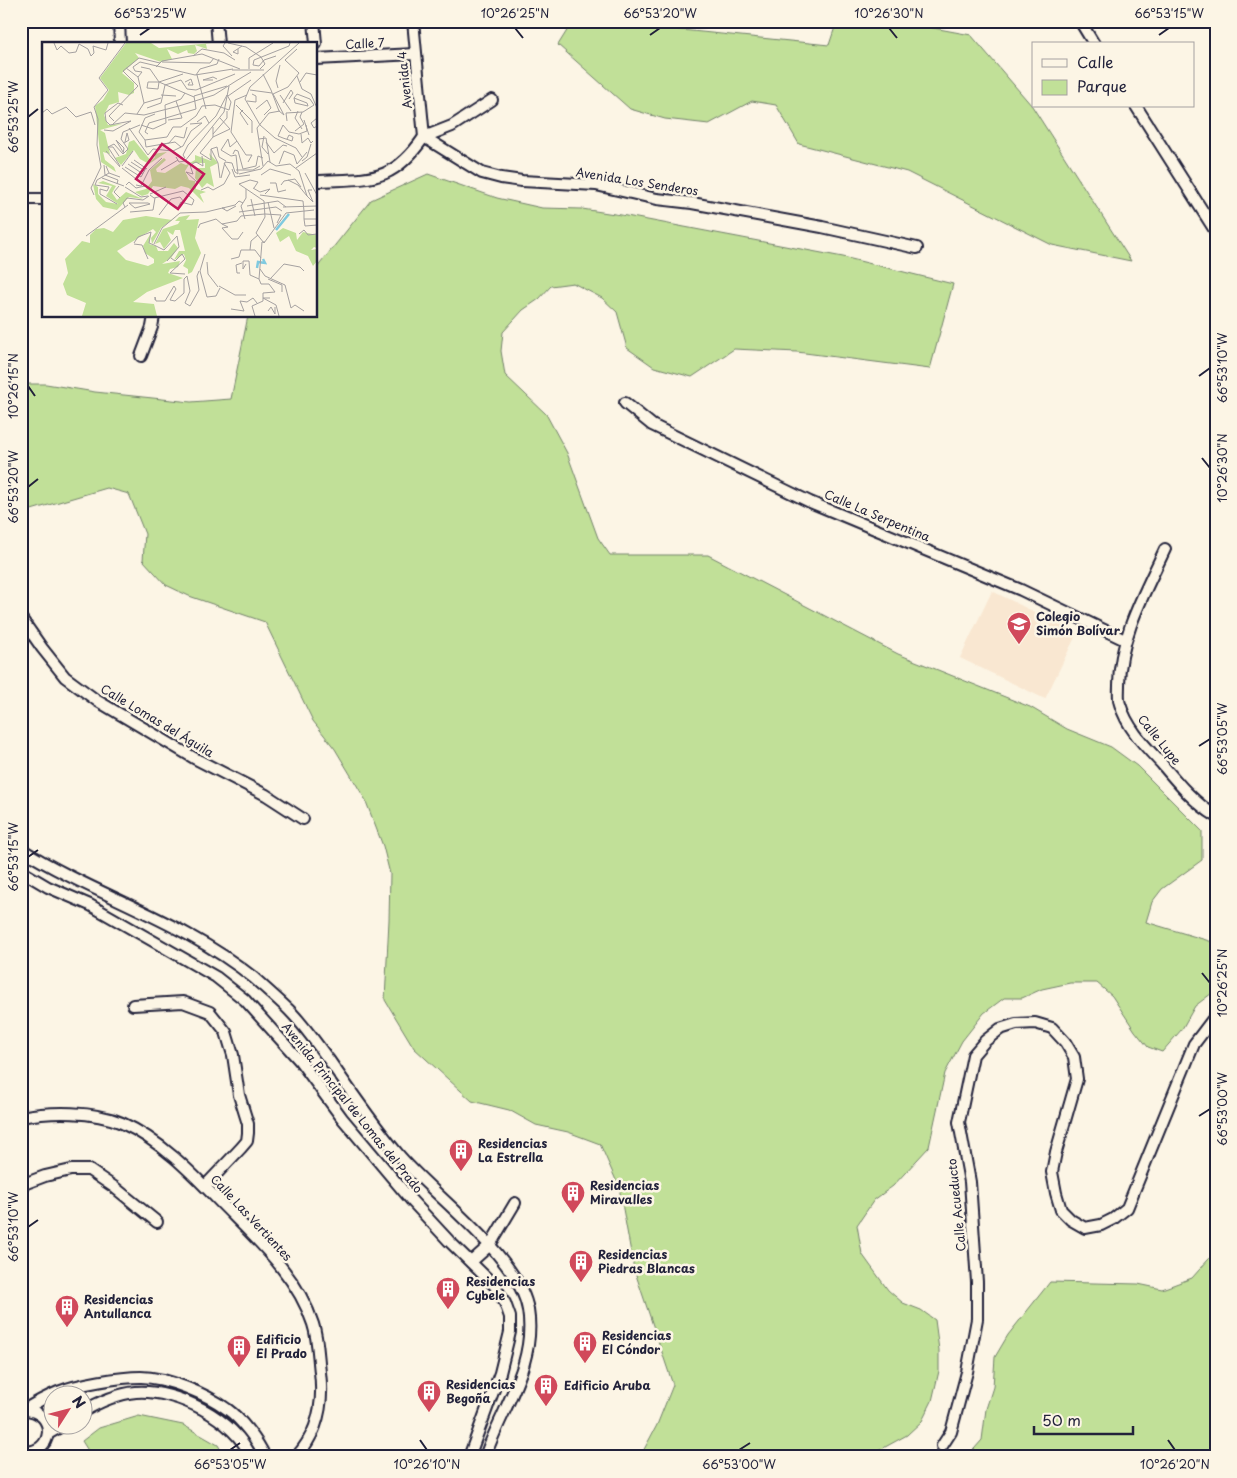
<svg xmlns="http://www.w3.org/2000/svg" width="1237" height="1478" viewBox="0 0 1237 1478" font-family="'Playpen Sans',sans-serif">
<style>
.built{fill:#f9e7d1}
.green{fill:#c1e098;stroke:#72816a}
.lines{fill:none;stroke-linecap:round;stroke-linejoin:round}
.minor-casing{stroke:#22223b;stroke-width:14}
.minor{stroke:#fcf5e5;stroke-width:10}
.ticks{fill:none;stroke:#22223b;stroke-width:2}
.labels{text-anchor:middle;stroke-width:5;stroke-linejoin:round;paint-order:stroke}
.street-label{font-size:12px;fill:#22223b;stroke:#fcf5e5}
.poi-label{font-size:12px;font-weight:bold;fill:#22223b;stroke:#fcf5e5;text-anchor:start}
.inset-river{fill:none;stroke:#80cae0;stroke-width:2.5}
.inset-road{fill:none;stroke:#a5a1a1;stroke-width:1}
.view{fill:#c2185b;fill-opacity:0.15;stroke:#c2185b;stroke-width:2.5}
.inset-edge{fill:none;stroke:#22223b;stroke-width:2.5}
.neatline{fill:none;stroke:#22223b;stroke-width:2}
.ticks-label{font-size:12px;text-anchor:middle;fill:#22223b}
</style>
<rect width="100%" height="100%" fill="#fcf5e5"/>
<filter id="ink" filterUnits="userSpaceOnUse"><feTurbulence type="fractalNoise" baseFrequency=".02" numOctaves="2"/><feDisplacementMap in="SourceGraphic" scale="10" xChannelSelector="R" yChannelSelector="G"/><feConvolveMatrix kernelMatrix="1 2 1 2 8 2 1 2 1" color-interpolation-filters="sRGB"/></filter>
<g filter="url(#ink)">
<path class="built" d="M992,591l85,42 -32,66 -85,-41z"/>
<g class="green">
<path d="M573,21h98l1,8 157,16 8,-24h85l6,6 43,8 61,71 99,155 -79,-16 -145,-73 -108,-28 -23,-39 -24,-4 -43,23 -44,-5 -35,-10 -72,-64z"/>
<path d="M428,174l69,24 45,10 40,1 39,6 222,42 110,27 -23,85 -133,-17 -63,-3 -42,28 -38,-10 -27,-19 -10,-36 -15,-14 -29,-15 -22,3 -12,13 -16,11 -20,22 -2,19 4,24 41,39 21,39 31,85 12,17h98l190,99 132,53 37,22 44,18 26,19 65,65v29l-40,29 -10,13 -6,20 70,21v47l-21,16 -13,23 -20,23 -14,-5 -13,-16 -23,-35 -15,-13h-27l-28,6 -20,9h-18l-20,15 -22,28 -17,32 -16,74 -36,39 -19,14 -17,25 5,29 26,36 15,13 18,7 14,10 4,30v21l-7,30 -10,20 -15,14 -40,22h-227l17,-32 16,-40 -39,-116 -15,-82 -19,-43 -32,-12 -32,-7 -27,-15 -37,-9 -58,-53 -29,-48 4,-80 1,-46 -7,-28 -18,-47 -30,-50 -22,-28 -48,-99 -76,-26 -23,-11 -23,-25 2,-26 -16,-40 -22,-6 -86,25v-129h25l49,8 96,10 40,-3 17,-83h68v-47l55,-69z"/>
<path d="M1216,1251v206h-249l15,-17 4,-31 7,-22 2,-30 13,-22 42,-53 88,2 24,5 30,-11z"/>
<path d="M139,1416l44,9 35,20 7,12h-133l-10,-16 17,-13z"/>
</g>
<g class="lines">
<defs>
<g id="minor">
<path d="M119,21l1,23"/>
<path d="M216,21l2,23"/>
<path d="M314,21l2,23"/>
<path d="M413,21l11,116"/>
<path d="M1080,21l14,23"/>
<path d="M316,59l99,-5"/>
<path d="M1136,106l80,126"/>
<path d="M424,137l58,36 19,5 21,3 74,4 61,14 35,4 130,24 95,21"/>
<path d="M424,137l28,-11 40,-26"/>
<path d="M316,181c53,-3 75,4 108,-44"/>
<path d="M21,199h23"/>
<path d="M21,221v25"/>
<path d="M141,356l11,-29 2,-11"/>
<path d="M625,403l27,22 158,77 211,88 104,50"/>
<path d="M1165,549c-20,43 -46,89 -46,136 0,7 -1,14 1,19 7,24 25,42 41,59 16,19 33,40 55,53"/>
<path d="M21,618l21,30 23,29 31,23 98,58 72,37 37,24"/>
<path d="M21,849c75,47 163,72 233,129 11,10 24,21 35,32 15,15 27,33 40,50 22,32 44,64 69,94 35,42 121,102 130,156 9,54 -27,99 -43,147"/>
<path d="M21,871l27,16 42,18 126,72 29,23 55,61 42,57 69,82 38,41 46,45 10,17 5,14v15l-10,41 -31,84"/>
<path d="M133,1005l50,-3 27,10 16,20 7,23 6,40 9,29v9l-1,8 -6,7 -36,38"/>
<path d="M21,1117c30,-6 73,-6 101,6 38,17 69,49 97,78 35,36 78,73 94,123 5,15 5,32 7,48 4,32 -2,61 -24,85"/>
<path d="M21,1185l24,-9 26,-6h18l25,17 43,35"/>
<path d="M471,1262l19,-17 25,-42"/>
<path d="M24,1410c11,-7 22,-13 34,-18 20,-8 62,-15 83,-15 25,0 66,17 86,32 14,10 31,32 38,48"/>
<path d="M82,1412c17,-10 34,-18 54,-20 40,-3 99,27 115,65"/>
<path d="M48,1434l14,-8"/>
<path d="M942,1446l9,-14 16,-60 10,-53v-37l-7,-100 -11,-60 14,-67 12,-14 15,-12 16,-5 19,-1 17,5 13,14 9,15 3,22 -21,73 -4,20 4,21 5,17 10,10 14,8 16,-3 12,-6 14,-11 67,-164 22,-29"/>
<path d="M21,1451c32,7 39,-41 2,-41"/>
</g>
</defs>
<use href="#minor" class="minor-casing"/>
<use href="#minor" class="minor"/>
</g>
</g>
<path class="ticks" d="M515,28l8,10M889,28l8,10M140,35l10,-7M650,35l10,-7M1159,35l10,-7M28,117l10,-8M1199,376l11,-8M28,386l7,10M1202,458l8,10M28,487l10,-8M1199,746l11,-7M28,857l10,-7M1202,973l8,10M1199,1116l11,-7M28,1227l10,-7M420,1440l7,10M1168,1440l7,10M230,1450l10,-7M739,1450l11,-7"/>
<defs>
<symbol id="school-pin" viewBox="-11 -11 22 30"><path d="M0 17L-7.5 6A9.5 9.5 0 1 1 7.5 6Z" fill="#d1495b" stroke="#fcf5e5"/><path d="M0-5L7-2L0 1L-7-2ZM-4 1L0 2.5L4 1V4Q0 6-4 4Z" fill="#fff"/></symbol>
<symbol id="building-pin" viewBox="-11 -11 22 30"><path d="M0 17L-7.5 6A9.5 9.5 0 1 1 7.5 6Z" fill="#d1495b" stroke="#fcf5e5"/><path d="M-4-6H4V6H1V3H-1V6H-4ZM-2.5-4.3h1.7v1.8h-1.7ZM.8-4.3h1.7v1.8H.8ZM-2.5-1h1.7V.8h-1.7ZM.8-1h1.7V.8H.8Z" fill="#fff"/></symbol>
</defs>
<g fill-rule="evenodd">
<use href="#school-pin" x="1005" y="610" width="28" height="38"/>
<use href="#building-pin" x="447" y="1137" width="28" height="38"/>
<use href="#building-pin" x="559" y="1179" width="28" height="38"/>
<use href="#building-pin" x="567" y="1248" width="28" height="38"/>
<use href="#building-pin" x="434" y="1275" width="28" height="38"/>
<use href="#building-pin" x="53" y="1293" width="28" height="38"/>
<use href="#building-pin" x="571" y="1329" width="28" height="38"/>
<use href="#building-pin" x="225" y="1333" width="28" height="38"/>
<use href="#building-pin" x="532" y="1372" width="28" height="38"/>
<use href="#building-pin" x="415" y="1378" width="28" height="38"/>
</g>
<g class="labels">
<g class="street-label">
<text transform="translate(365 44) rotate(-3)" y="4">Calle 7</text>
<text transform="translate(405 80) rotate(-96)" y="4">Avenida 4</text>
<text transform="translate(637 182) rotate(9)" y="4">Avenida Los Senderos</text>
<text transform="translate(877 516) rotate(23)" y="4">Calle La Serpentina</text>
<text transform="translate(157 721) rotate(31)" y="4">Calle Lomas del Águila</text>
<text transform="translate(1159 740) rotate(51)" y="4">Calle Lupe</text>
<text transform="translate(352 1108) rotate(51)" y="4">Avenida Principal de Lomas del Prado</text>
<text transform="translate(957 1205) rotate(-96)" y="4">Calle Acueducto</text>
<text transform="translate(251 1218) rotate(47)" y="4">Calle Las Vertientes</text>
</g>
<g class="poi-label">
<text x="1036" y="621">Colegio<tspan x="1036" dy="14">Simón Bolívar</tspan></text>
<text x="478" y="1148">Residencias<tspan x="478" dy="14">La Estrella</tspan></text>
<text x="590" y="1190">Residencias<tspan x="590" dy="14">Miravalles</tspan></text>
<text x="598" y="1259">Residencias<tspan x="598" dy="14">Piedras Blancas</tspan></text>
<text x="466" y="1286">Residencias<tspan x="466" dy="14">Cybele</tspan></text>
<text x="84" y="1304">Residencias<tspan x="84" dy="14">Antullanca</tspan></text>
<text x="602" y="1340">Residencias<tspan x="602" dy="14">El Cóndor</tspan></text>
<text x="256" y="1344">Edificio<tspan x="256" dy="14">El Prado</tspan></text>
<text x="446" y="1389">Residencias<tspan x="446" dy="14">Begoña</tspan></text>
<text x="564" y="1390">Edificio Aruba</text>
</g>
</g>
<g transform="translate(42 42)">
<rect width="275" height="275" fill="#fcf5e5"/>
<path d="M84,1h25l8,5 53,-5 -6,1 1,5 -12,-4 2,6 -3,3 -6,-1 -1,-3 -9,4 -11,-5 5,10 -11,3 -26,-9 4,5 -17,15 12,10v10l-5,2 -11,-3 1,10 -10,3 -5,10 4,10 14,-1 -22,6 5,3 5,21 -7,-2 2,8 9,7 2,5 -15,-10 -6,-56 8,-6 6,-10 -9,-12zM92,98l17,21 4,-4 -2,-3 14,-2 -18,12 -9,-5 -6,-9 -13,15 -6,-7 11,-4 3,-12zM167,111l9,10 -8,4 4,20 -7,-4 -5,5 -7,-10 1,-10h9v-5h-15l-5,8 4,9 6,1 1,8 10,3 -6,2 4,9 -15,-15 -8,-2 -6,3 -22,-3 -5,8 -6,2 -7,-4 11,-3 6,-8 -2,-11 14,-12 2,2 -10,9 1,3 8,1 16,-10 5,2 9,-5v-5l16,6zM61,139l13,5 -4,7 5,7 9,-8 17,7 -14,-2 -12,13 -14,-3 -7,-8 -3,-15 5,3v7l8,8 12,2 -12,-8 6,-10 -14,-3zM148,173l-4,5 13,-1 -4,19 6,15 -9,19 -4,2v-5l-5,-3 3,-6 -2,-6 -10,6 5,-9h6l-5,-21h-5l-2,5 -6,-4 4,9 -7,9 -4,-7 -5,2 8,-15 15,-5 2,-3h-5l4,-4zM104,174l26,4 6,-4 -17,12 -9,16 -1,-6 5,-6 -3,-3 -36,22 9,9 22,6 6,-3v-4l-9,-6 -2,-7 8,-13 -2,11 7,2 2,5h10l6,-8 4,5 -7,10 -9,6 18,-3 -2,6 -8,2 -2,4 15,5 -36,14 -14,10 21,2 3,12h-75l4,-13 -19,-8 -4,-11 5,-11 -3,-14 17,-18 8,2v-8l6,-6 8,-1 9,4 10,-12zM241,186l13,5 1,7 6,-8 14,3v13l-3,-1 -3,3 6,-1v12l-4,5 -5,-10 -12,-5 -7,-15 -9,6 -4,-9z" fill="#c1e098"/>
<path class="inset-river" d="M234,188l13,-16M215,226l1,-6 7,1 -2,-4"/>
<path class="inset-road" d="M12,1l3,7 4,-4 8,7 7,-1 3,-8 9,5 3,7 3,-3 -1,-7 13,4 2,-7M183,1l-2,3 9,10M186,1l18,4 15,10 4,7 -5,5M257,1l-49,44 -5,12 15,26 15,13 21,10 6,9M196,7v5l-5,-2 9,-6M151,14l9,-7 22,4 11,7M234,14l-12,4 -5,6 -6,-1 1,-5 35,-14 1,-3M120,20l48,1 4,-5M99,25l9,2 9,13M114,25l6,-6 40,-7 38,15M84,26l12,9 6,26M207,27v-11l24,-15M190,28h32M221,32l8,16M154,33l4,-6 17,-5 2,-5M155,33l9,34M255,34l5,13 9,5 6,14M96,35l4,-5 -7,-1 -2,-4 7,-5 55,13 38,-6M171,38h-10l10,-3 4,2M194,39l15,-9M117,40l-1,7 -11,-1 1,-6h11l35,15M117,40l24,-8M143,40l6,-3 2,6h-5l2,-3M258,40l6,-9 11,2M123,43l16,-5 6,9 9,1 39,-16M236,46l-2,-7 4,-16M208,48l22,3M229,48l8,21 5,4 -11,-21 15,-7 11,-14 -14,-13 12,-11M119,53l15,1M205,53l-12,5 -4,32 15,23h6l-4,7M238,53l11,16M186,54l23,-16M252,56l13,5 1,3 -13,-3zM205,59l9,1v-6l-4,-2M241,61l8,-13 2,3 -4,6M194,63l16,16v12M105,66l14,-5 4,-18M214,67l11,-9 4,8 -7,7M201,68l-3,3 8,12M256,69l-3,7 7,11M0,71l5,-4 5,5 14,-7 10,10 15,-5 4,13M95,72l7,-11 17,-5M275,76l-6,5 3,5 3,-2M126,78l14,-2 -6,-17M262,78l5,15M72,79l-5,-5 29,-30 -15,-15 16,-13 21,5M245,79l-1,-8 17,-1 11,-7 -4,-6 -13,-5 -3,4M155,80l8,-6 4,7M70,83l13,-12 19,2 35,-9 35,-11 22,-14M99,83l12,4 13,-6 -1,-18 16,-6 4,-6M87,86l19,27 5,-6 20,2 10,-5 8,-15 11,-8 -12,1M62,88l9,1 18,-10 -21,4 -4,-4 -1,-8 13,-10 5,2M253,89l9,-7 -4,-7 2,-5M97,90l6,-14 10,-4M97,90l6,8 22,-3 6,-10h8l15,-11 6,-10 13,-1 14,5 2,-8 -4,-7M106,92l-3,-2 4,-9 47,-14 -2,-13 33,-10M171,92l14,-16v-7M259,92l1,9 6,-5 3,5 2,-2M222,94l-2,11 6,7M171,95l17,-8 -10,-11M217,97l7,-1 4,24M245,97l2,-4 4,2 -1,4 -9,-3 -5,-2 5,-11 6,7 10,2 8,-3 -1,-6M103,98l1,7 23,-4 6,-7 9,2 3,-11M224,100l8,11 9,-8 4,1M82,101l5,-3 -2,-7 -2,9M117,103l16,-3 6,5M66,105l12,19M66,105l6,-3 9,10M66,105h5l6,9M169,107v11l-11,-7 13,-16v-10M169,107l7,14 2,15M169,107l6,-2 2,10 7,4M64,109l14,16M81,112l5,-5 -7,-10 2,-7 17,-7M81,112l1,-6 -8,-8 7,12M191,112l2,-4 3,1 5,18 13,-3 2,-10 5,2M134,115l3,5 6,-1 39,-49 5,-26M143,116l-2,-3 5,-10 28,-29 11,-21M92,118l13,9M260,119l5,-4 4,-13M89,120l14,9M86,122l15,10M237,122l5,-13 10,4 3,9 10,-12M62,123l1,10 13,5 -1,4M64,124l3,7 11,4M80,124l11,-15M221,124l-6,-38 12,-15 11,-2M83,125l16,10 5,-9M80,126l23,18 -9,2 -7,-6 -3,3M254,126l21,-15M190,127l3,8 15,-2M219,127l7,-8 8,5 14,-2 9,7 8,25 6,6 -5,-12h4M119,128l17,-10M194,128h17l7,-4M67,131l-12,7 -2,5 14,2 -2,4 -7,-2v5l17,10M263,131l12,22M197,132l22,-5M219,133l9,-6 21,6M60,136l22,8M179,136l4,-16 7,1 3,9 3,2 -2,-19 -5,1 -10,-6 7,-11 2,8 7,-6M208,138l-11,4 25,17 1,16 -9,16 8,10M208,138l8,2 -4,6M246,138l10,5 9,11M155,140l-11,-10 7,2 -3,-9 6,-3 7,4 -1,-10M228,141h6l2,9 8,-2M94,143l5,1 8,-16 13,-12M239,143l3,-4 11,-2 6,8M77,144l-5,6 6,6M83,145l16,10 7,-1M211,146l7,4 10,-3 -5,5M159,148l7,-3 5,3 11,-6 6,-11 -6,-10M108,152l16,-7M52,153l-3,-7 10,-21 -4,-22 1,-26 -4,-12 14,-17 -9,-12 26,-35M108,153l4,3 29,-7 11,9 -2,5 -11,-3 -3,5M218,153l43,6 1,10M209,157l4,17M226,160l6,26M87,161h19l2,1 -15,4zM205,164l31,-5 8,6M83,165l-2,-4 4,-5 16,2 6,-4M241,165l34,-1M183,166h-3l5,3 9,-5M262,169v8h13M88,170l23,-2 2,-12M197,170l37,-5 6,4M138,171l26,-1 29,-7 4,-4 4,2M117,173l12,-16 9,-2 4,5M203,177l-4,-13 5,-8v-9M262,177l1,7 12,-1M156,186l2,-4 16,-5 6,5M201,190l-5,7h-6l-10,-11 6,-1 -6,-3 15,-3 4,-5 24,-2 16,1 -4,8M257,192l5,-4 4,5 9,-1M216,193l-7,6 -1,9h5l6,8M44,194l42,-31M92,201l4,-6 13,-5 -2,11 5,2M222,201l22,-30 28,-3M92,202l8,1 6,14M112,202l8,-16 18,-15M112,203l10,5 13,-14 2,11 -12,14M129,216l4,3 7,-7 3,5 -15,14 15,1M189,217l8,-2 2,-7h9M165,220l1,12 10,13M204,222l-3,5v-8h6l1,14 9,4M218,227l5,7 20,9 6,23 4,-3 9,6M158,229l7,26 9,-1 4,-8M158,229l5,-17M198,231h-3l-1,-8 6,-2M229,236l13,-14 16,3 4,4M226,237l14,6v7M177,244l16,9h11M228,256h-7l13,7 3,11M113,258v-3l1,4h9l9,-15 2,3 -6,11 5,1 9,-8v-14l3,-3 3,15 -5,12 5,3 9,-16 -2,-14 2,-5M189,267l13,2 -4,-10 7,1 6,-4 4,5M226,269l3,-4 4,7v-7M213,274l-3,-10 11,-5v-8l12,-1 -6,-8h-8l-2,-5 3,-37h3"/>
<path class="view" d="M120,102l42,30 -26,35 -42,-30z"/>
<rect width="275" height="275" class="inset-edge"/>
</g>
<rect width="1237" height="1478" fill="none" stroke="#fcf5e5" stroke-width="55"/>
<rect x="1032" y="42" width="162" height="65" fill="#fcf5e5" stroke="#a5a1a1"/>
<rect x="1042" y="59" width="25" height="8" fill="#fcf5e5" stroke="#a5a1a1"/>
<text x="1077" y="68" font-size="15" fill="#22223b">Calle</text>
<rect x="1042" y="80" width="25" height="15" fill="#c1e098" stroke="#a5a1a1"/>
<text x="1077" y="92" font-size="15" fill="#22223b">Parque</text>
<g transform="translate(68 1410) rotate(54)"><circle r="24" fill="#fcf5e5" stroke="#a5a1a1"/>
<path d="M0-4L9 19L0 12L-9 19Z" fill="#d1495b"/>
<text y="-8" font-size="14" font-weight="bold" text-anchor="middle" fill="#22223b">N</text>
</g>
<path d="M1034 1426v8h99v-8" fill="none" stroke="#22223b" stroke-width="2.5"/>
<text x="1042" y="1426" font-size="15" fill="#22223b" stroke="#fcf5e5" stroke-width="4" paint-order="stroke">50 m</text>
<rect x="28" y="28" width="1182" height="1422" class="neatline"/>
<g class="ticks-label">
<text x="150" y="18">66°53'25"W</text>
<text x="515" y="18">10°26'25"N</text>
<text x="660" y="18">66°53'20"W</text>
<text x="889" y="18">10°26'30"N</text>
<text x="1169" y="18">66°53'15"W</text>
<text transform="translate(14 117) rotate(-90)" y="4">66°53'25"W</text>
<text transform="translate(1223 368) rotate(-90)" y="4">66°53'10"W</text>
<text transform="translate(14 386) rotate(-90)" y="4">10°26'15"N</text>
<text transform="translate(1223 468) rotate(-90)" y="4">10°26'30"N</text>
<text transform="translate(14 487) rotate(-90)" y="4">66°53'20"W</text>
<text transform="translate(1223 739) rotate(-90)" y="4">66°53'05"W</text>
<text transform="translate(14 857) rotate(-90)" y="4">66°53'15"W</text>
<text transform="translate(1223 983) rotate(-90)" y="4">10°26'25"N</text>
<text transform="translate(1223 1109) rotate(-90)" y="4">66°53'00"W</text>
<text transform="translate(14 1227) rotate(-90)" y="4">66°53'10"W</text>
<text x="230" y="1469">66°53'05"W</text>
<text x="427" y="1469">10°26'10"N</text>
<text x="739" y="1469">66°53'00"W</text>
<text x="1175" y="1469">10°26'20"N</text>
</g>
</svg>
